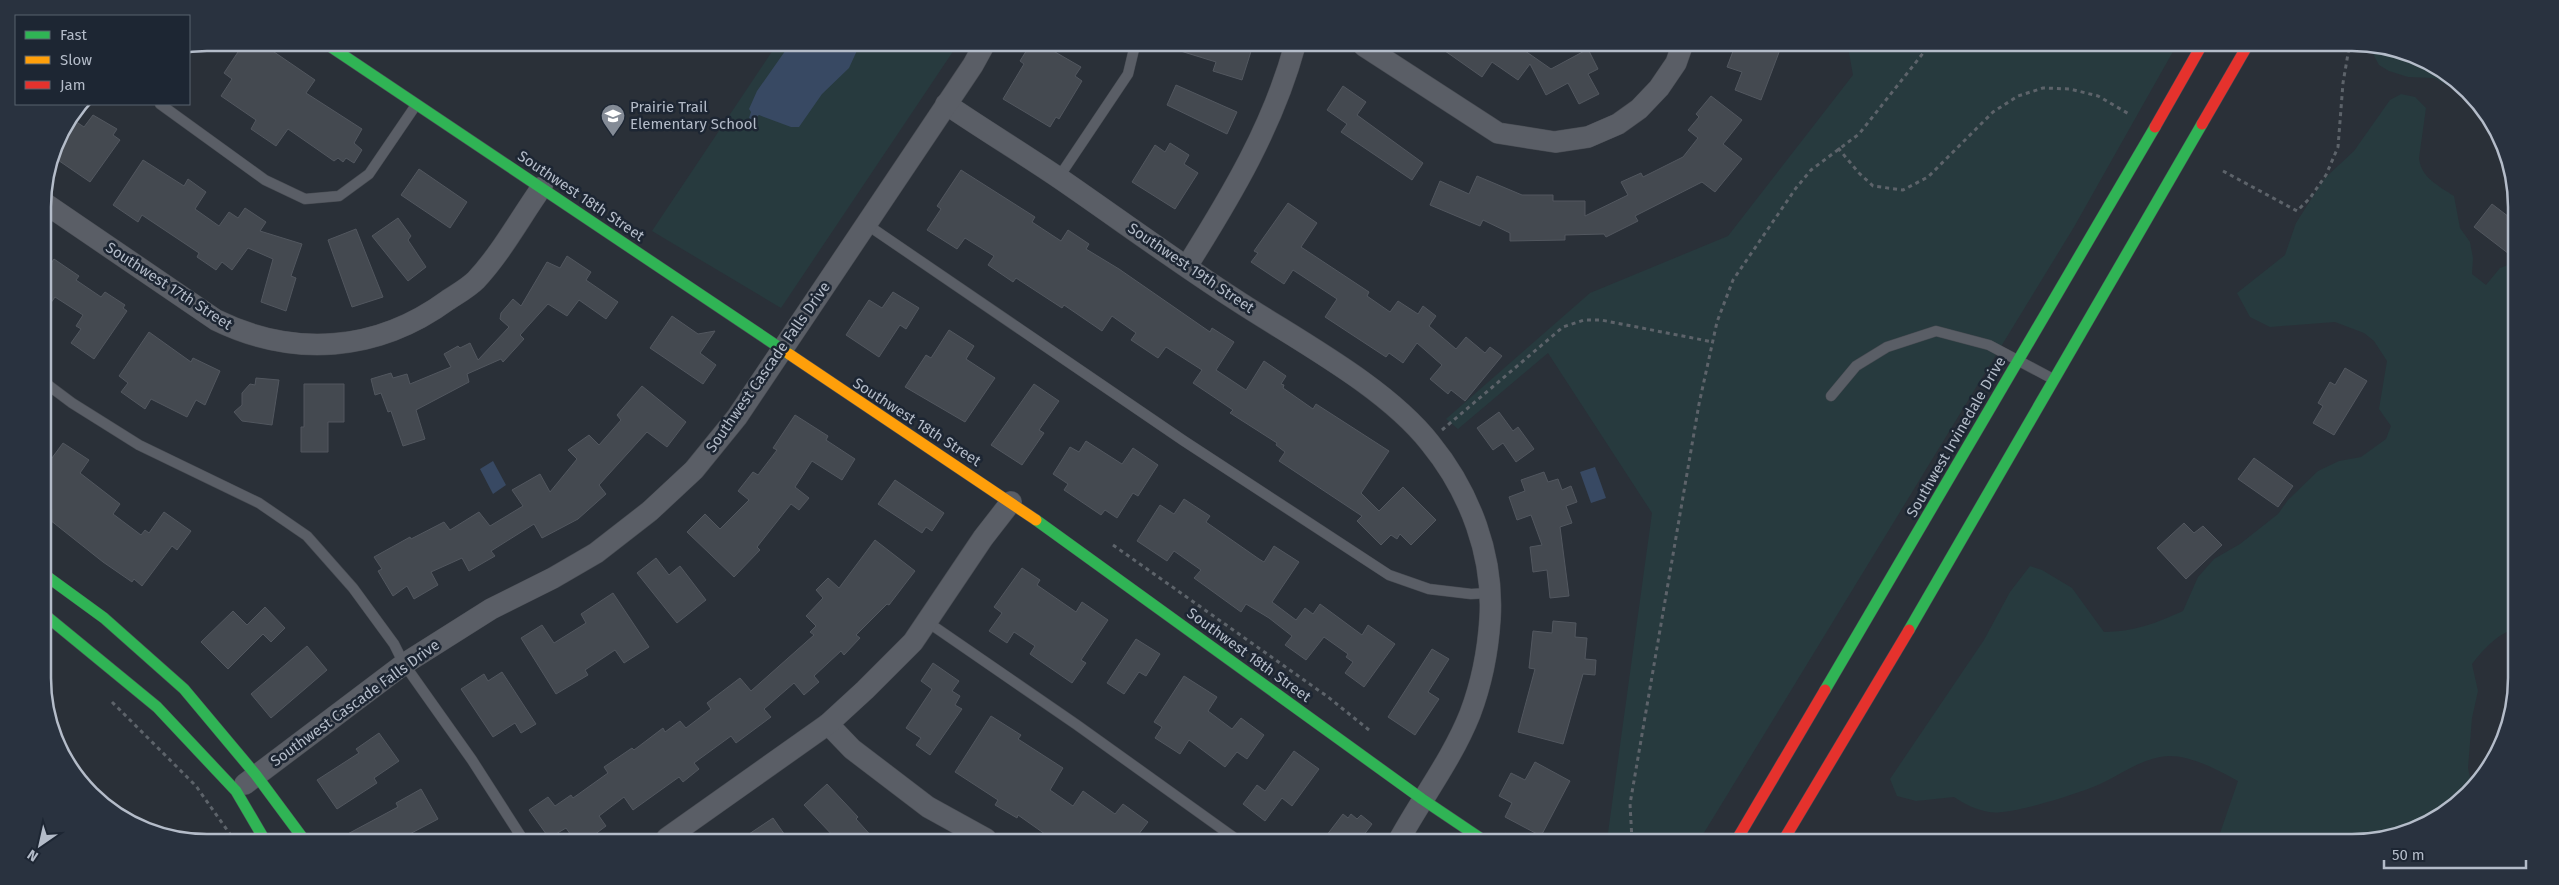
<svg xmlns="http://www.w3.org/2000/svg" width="2559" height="885" viewBox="0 0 2559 885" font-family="'Fira Sans',sans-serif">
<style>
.green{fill:#273a3e}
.water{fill:#384963}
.building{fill:#444950;stroke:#52575f}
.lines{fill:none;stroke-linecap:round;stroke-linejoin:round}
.lane-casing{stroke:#484c53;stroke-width:11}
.street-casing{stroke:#484c53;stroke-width:22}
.fast-casing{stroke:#484c53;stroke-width:12}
.slow-casing{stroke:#484c53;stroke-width:12}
.jam-casing{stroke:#484c53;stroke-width:12}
.path{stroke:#5d636a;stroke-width:3;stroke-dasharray:4 4;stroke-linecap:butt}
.lane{stroke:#5a5e66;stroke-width:10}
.street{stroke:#5a5e66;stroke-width:21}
.fast{stroke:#30b455;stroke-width:11}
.slow{stroke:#ff9f0a;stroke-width:11}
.jam{stroke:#e5322d;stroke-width:11}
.labels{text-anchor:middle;stroke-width:5;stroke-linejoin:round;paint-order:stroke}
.poi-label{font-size:15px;fill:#b4bcc9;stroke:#1d2633;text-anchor:start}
.street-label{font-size:15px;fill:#b4bcc9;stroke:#1d2633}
.rim{fill:none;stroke:#b4bcc9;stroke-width:2.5}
</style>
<rect width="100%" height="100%" fill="#2a3038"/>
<g class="green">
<path d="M777,44h181l-177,264 -129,-77z"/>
<path d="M1848,47l327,1 -101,179 -375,614 -92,-1 45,-327 -104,-160 -90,76 -12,-10 144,-126 138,-57 125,-161z"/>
<path d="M2370,48h24l49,22 34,31 -43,-23 -26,-1 -19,-6 -10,-6z"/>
<path d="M2401,94l14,3 11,11 -7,50c2,20 20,28 35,38l6,32 10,14 3,16 -1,16 14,11 14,-17 13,-5 -2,367c-17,7 -28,20 -39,34l6,27 -6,27 -4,50 4,19c-28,30 -72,60 -115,49l-3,6h-137l21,-61c-18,-10 -46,-25 -68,-25 -27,1 -46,17 -70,28 -19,9 -92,32 -111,28 -12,-2 -25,-8 -35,-15l-38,4 -19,-5 -7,-17 94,-139 26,-48 20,-26 12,4 30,18 32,44c29,0 53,-9 79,-21l15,-34 16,-18 26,-15 38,-30 10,-14 30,-29 21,-10 22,-4 25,-18 5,-13 -12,-17 8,-48 -13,-20 -10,-8 -29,-11 -65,5 -20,-10 -13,-24 48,-38 11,-32 28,-44 30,-28 36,-51z"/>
</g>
<g class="water">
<path d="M790,44h70l-11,24 -27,26 -23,33h-8l-32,-12 -6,5 -4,-2 2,-6 -2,-3 8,-18z"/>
<path d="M493,461l13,24 -13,9 -13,-25z"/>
<path d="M1595,467l11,31 -15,5 -11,-31z"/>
</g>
<g class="building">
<path d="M244,43h17l54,37 -9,13 56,36 -8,14 8,7 -8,13 -8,-5 -3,4 -5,-4 -4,3 -46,-32 -12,17 -25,-17 5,-9 -35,-24 11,-17 -8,-6z"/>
<path d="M1030,45h13l38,22 -6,9 7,5 -23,38 -3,-2 -6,10 -47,-28 21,-35 -4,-3z"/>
<path d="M1174,45h79l-11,35 -29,-9 3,-9 -42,-13z"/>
<path d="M1438,46h80l33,23 37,-20 10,20 -10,5 11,20 -20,10 -11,-21 -22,12 -16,-31 -12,16 -26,-18 -10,15z"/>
<path d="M1735,46l46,1 -20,53 -26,-10 7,-18 -15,-5z"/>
<path d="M1176,85l61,27 -10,22 -60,-29z"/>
<path d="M1343,86l23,16 -9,13 66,48 -11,17 -71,-48 6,-8 -20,-14z"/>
<path d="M1711,96l31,24 -19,24 19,15 -27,33 -13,-10 -67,34 3,5 -32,16 -2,-3 -39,1v5l-55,1v-8l-27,-13 -3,6 -50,-21 10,-24 29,13 8,-18 45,19h31v6h32v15l43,-21 -7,-13 20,-9 2,4 40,-20 15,-19 -10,-8 11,-13 -3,-3z"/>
<path d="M93,115l24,14 -4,6 7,5 -30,42 -38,-26 3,-12 17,-25 12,8z"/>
<path d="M1170,143l19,12 -5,9 14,9 -23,36 -43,-27 23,-37 10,7z"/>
<path d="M143,160l41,26 4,-7 18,13 -11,17 24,17 10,-14 9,6 7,-10 21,14 -6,9 42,13 -11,32 5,2 -10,33 -25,-9 12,-43 -25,-11 -16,22 -10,-8 -6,8 -19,-13 2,-4 -57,-38 -4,7 -25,-17z"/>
<path d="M419,169l48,33 -17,26 -49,-33z"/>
<path d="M961,170l74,47 -3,5 29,19 7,-11 21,14 -3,5 33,20 91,63 2,-4 22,14 -18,28 30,20 18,-29 22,15 -5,8 3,1 -1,3 30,21 3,-5 73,47 -28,42 18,18 24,-24 33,33 -25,25 -11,-11 -3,5 -6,-4 -10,10 -24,-24 5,-5 -83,-55 6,-9 -9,-7 1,-2 -47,-30 3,-3 -40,-27 9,-13 -36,-23 -8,11 -27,-18 5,-7 -24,-17 -10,15 -38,-26 -2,3 -46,-30 -3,4 -25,-17 6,-9 -29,-18 -8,11 -30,-19 14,-21 -4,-3z"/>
<path d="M1288,203l29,20 -16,24 68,45 -2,4 23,16 8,-11 20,13 5,-8 13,10 -7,10 27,23 10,-12 19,16 5,-6 12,9 -37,45 -14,-11 -3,4 -18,-15 12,-14 -25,-22 -14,20 -14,-10 -3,4 -61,-40 12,-18 -44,-29 -9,14 -33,-22 7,-9 -4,-2z"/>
<path d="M2492,204l21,16v37l-39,-30z"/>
<path d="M398,218l13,18 -3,4 18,27 -18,14 -36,-45z"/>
<path d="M356,229l27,68 -31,10 -24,-67z"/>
<path d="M567,256l24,16 -5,8 32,22 -12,17 -27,-19 -12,16 -19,-12 -28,31 4,4 -21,23 -2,-3 -34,15 2,8 -53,28 9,29 -22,7 -12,-35 -3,1 -7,-19 -6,2 -4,-16 20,-6 2,5 14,-4 3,10 41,-17 -7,-13 14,-8 2,2 10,-5 8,17 31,-33 -9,-8 1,-6 12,-14 8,7 26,-44 13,6z"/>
<path d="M54,259l25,17 -3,4 25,17 4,-5 20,13 -2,3 4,3 -33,48 -23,-16 10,-14 -5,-3 7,-11 -28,-18 -12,17v-39z"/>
<path d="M893,292l26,16 -13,21 -6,-4 -21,32 -33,-22 23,-35 13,8z"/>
<path d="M672,316l26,18 17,-3 -15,22 16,12 -13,19 -53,-36z"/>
<path d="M949,330l25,16 -8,13 29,19 -30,44 -60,-35 21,-32 5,3z"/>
<path d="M149,332l42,30 2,-4 27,13 -15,34 -9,-5 -9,17 -36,-18 -6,10 -24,-17 7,-9 -9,-7z"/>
<path d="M2345,368l22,13 -33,54 -21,-12 10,-17 -5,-3 12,-21 5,3z"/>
<path d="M256,378l23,2 -7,45 -30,-4 -8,-9 8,-7v-12l8,-9 5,1z"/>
<path d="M304,384h40v38h-16v30h-27v-25h3z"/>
<path d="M1034,384l25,17 -20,29 5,3 -22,32 -31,-20z"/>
<path d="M642,386l44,36 -19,25 -20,-15 -48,53 7,9 -28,25 -36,19 -8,-14 -43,27 4,5 -26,15 -7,-13 -31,14 7,13 -24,14 -7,-13 -14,10 -15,-25 4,-2 -8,-12 36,-20 1,2 33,-17 6,8 29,-18 11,14 33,-20 -11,-16 28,-16 10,18 27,-33 -9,-9 21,-15 10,10 22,-25 -4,-5z"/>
<path d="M1499,412l14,19 5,-4 16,22 -18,13 -13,-19 -10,7 -16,-22z"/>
<path d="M795,415l33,21 -2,4 29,19 -13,21 -30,-19 -17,26 14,11 -10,12 -8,-6 -34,43 3,3 -26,27 -47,-45 18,-18 15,15 29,-29 -11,-9 15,-19 5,3 19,-25 -4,-2z"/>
<path d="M1086,441l36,23 11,-16 25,17 -20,31 -5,-3 -16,25 -12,-8 -4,5 -37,-25 4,-6 -15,-10 17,-27 9,5z"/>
<path d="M63,443l26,17 -9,13 40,31 -7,10 28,21 4,-5 4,3 15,-21 27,19 -14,19 -5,-4 -30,40 -8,-7 -2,3 -29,-20 -58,-46 -1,-40 8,-12 -3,-2z"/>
<path d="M2254,458l39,28 -15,21 -40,-28z"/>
<path d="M1544,472l4,10 10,-3 4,11 9,-4 6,16 -11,4 6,17 -12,4 9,69 -19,2 -3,-28 -14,2 -3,-25 12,-2 -11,-30 -14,5 -8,-23 16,-6 -4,-11z"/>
<path d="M895,480l49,33 -12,18 -6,-4 -4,6 -44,-29z"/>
<path d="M1184,499l26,17 -4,6 53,37 5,3 10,-16 25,16 -27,40 24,18 9,-12 8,6 7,-10 42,31 6,-10 27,19 -31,43 -19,-14 8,-11 -7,-5 2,-3 -24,-17 -18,23 -21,-15 7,-9 -23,-18 -23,-14 -5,8 -47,-34 7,-8 -27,-19 -7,10 -30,-20 23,-36 14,9z"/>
<path d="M2184,523l10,10 9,-7 19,19 -36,34 -29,-31z"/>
<path d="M875,540l40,31 -26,34 -2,-1 -31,31 4,3 -16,17 -3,-4 -27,25 5,6 -15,13 -10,-12 -30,26 7,8 -35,26 -5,-7 -37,27 5,6 -16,13 -4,-5 -46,33 -9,-13 -25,19 7,10 -16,12h-17l-7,-10 -17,10 -20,-28 19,-13 7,9 16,-11 2,3 35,-25 -4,-6 28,-19 2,2 29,-22 2,4 15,-11 6,7 25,-19 -4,-6 33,-25 11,13 63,-56 -4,-3 6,-6 -10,-10 17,-18 -7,-8 12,-12 11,10z"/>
<path d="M656,558l13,17 11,-9 26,34 -29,23 -40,-50z"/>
<path d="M1022,568l18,12 -3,5 39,27 6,-10 26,18 -27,40 5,3 -14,20 -42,-29 5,-8 -21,-14 -7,11 -18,-12 13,-18 -8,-6z"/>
<path d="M613,593l36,54 -25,16 -9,-13 -30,20 3,5 -32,19 -35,-56 21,-13 12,18 32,-20 -5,-9z"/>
<path d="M265,607l20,21 -14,14 -8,-8 -35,35 -27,-27 32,-31 14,14z"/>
<path d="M1553,621l23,2 -1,14 12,1 -2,21 11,1 -1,15 -12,-1 -20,70 -45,-12 17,-63 -6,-1 4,-37 19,2z"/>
<path d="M1136,639l24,15 -14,22 -7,-4 -15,22 -17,-11z"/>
<path d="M307,646l20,24 -56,48 -20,-24z"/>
<path d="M1432,649l17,10 -21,33 11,7 -24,36 -27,-18z"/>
<path d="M933,663l26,18 -7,10 8,5 -5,9 7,4 -32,46 -14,-10 5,-7 -15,-10 26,-39 -11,-8z"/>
<path d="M502,672l34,52 -15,9 -6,-10 -22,14 -32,-48 23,-15 4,7z"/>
<path d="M1184,676l33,21 -9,14 24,18 9,-11 23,17 -17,24 -10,-7 -12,15 -36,-27 -9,14 -25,-16 7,-11 -8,-5z"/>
<path d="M991,716l30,19 -3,4 45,29 -13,22 23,16 10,-15 32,23 8,-10 25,18 -13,17h-83l-34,-24 -1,3 -22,-13 3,-5 -43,-28z"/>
<path d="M379,733l20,28 -25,17 3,5 -40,26 -20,-29 42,-27 -3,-4z"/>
<path d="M1294,751l25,18 -27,37 -10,-8 -17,23 -22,-17 14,-19 8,6z"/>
<path d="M1535,762l35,19 -29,55 -36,-19 7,-14 -13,-7 12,-23 14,7z"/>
<path d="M827,784l31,33 -2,2 18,20 -39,-1 -31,-33z"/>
<path d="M421,789l17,30 -34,18h-62l56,-30 -2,-4z"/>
<path d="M1343,814l5,4 3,-4 6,5 4,-4 11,9 -12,16h-37z"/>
<path d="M773,818l14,20h-44z"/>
</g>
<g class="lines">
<defs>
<g id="lane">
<path d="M160,104l105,76 40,19 34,-3 30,-22 47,-69"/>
<path d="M1059,177l69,-103 7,-29"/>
<path d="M866,224l318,217 205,134 40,14 42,5 19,-1"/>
<path d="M44,382l28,21 67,42 120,58 48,33 46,52 41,56 10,20 68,96 50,78"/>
<path d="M1831,396l25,-30 31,-19 49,-16 53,14 64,34"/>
<path d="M926,621l151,104 159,114"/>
</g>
<g id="street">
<path d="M1364,46l134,87 57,9 33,-5 30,-13 21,-15 20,-21 17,-25 6,-17"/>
<path d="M946,104c38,26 78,50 116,76 58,40 115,82 174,120 61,40 149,86 194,143 40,49 64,113 60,176 -2,31 -9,66 -20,95 -18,45 -48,84 -71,126"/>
<path d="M43,202l173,118c78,38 161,32 232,-20 9,-6 20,-12 28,-20 26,-28 44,-62 66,-93"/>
<path d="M1187,266c44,-70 86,-140 108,-221"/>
<path d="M828,724l24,25 76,58 58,32"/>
<path d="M245,784l159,-120 87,-55 62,-31 43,-25 54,-42 44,-41 43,-53 236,-352 11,-20"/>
<path d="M667,838l161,-114 37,-34 48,-48 70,-104 28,-36"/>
</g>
<g id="fast">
<path d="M325,43l464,311"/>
<path d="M1036,520l386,279 61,41"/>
<path d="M45,575l59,43 80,71 72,86 46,62"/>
<path d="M45,615l112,92 79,84 27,46"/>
<path d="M1909,630l293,-506"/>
<path d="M1825,690l330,-563"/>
</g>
<path id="slow" d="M789,354l247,166"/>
<g id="jam">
<path d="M2202,124l44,-76"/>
<path d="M2155,127l45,-79"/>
<path d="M1736,841l89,-151"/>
<path d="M1783,841l126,-211"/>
</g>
</defs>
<use href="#lane" class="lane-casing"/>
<use href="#street" class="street-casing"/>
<use href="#fast" class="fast-casing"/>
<use href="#slow" class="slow-casing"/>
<use href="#jam" class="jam-casing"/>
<g class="path">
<path d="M1838,148l21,25 14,13 30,4 25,-13 65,-65 25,-16 25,-8 27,1 28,7 31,18"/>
<path d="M2223,171l74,40 13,-13 16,-23 12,-28 5,-64 6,-35"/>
<path d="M1442,430l121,-103 21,-7h17l112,22"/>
<path d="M1113,545l215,152 41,33"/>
<path d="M112,702l84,84 36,51"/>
<path d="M1505,834l10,6"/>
<path d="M1632,840l-2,-36 69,-400 18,-82 16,-42 63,-92 15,-18 48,-36 69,-87"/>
</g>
<use href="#lane" class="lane"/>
<use href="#street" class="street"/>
<use href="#fast" class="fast"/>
<use href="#slow" class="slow"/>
<use href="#jam" class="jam"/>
</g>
<defs>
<symbol id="school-pin" viewBox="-11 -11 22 30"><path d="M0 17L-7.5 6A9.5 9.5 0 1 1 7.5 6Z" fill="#848b96" stroke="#1d2633"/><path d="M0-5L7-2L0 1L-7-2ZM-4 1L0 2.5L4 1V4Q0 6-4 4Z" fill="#fff"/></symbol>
</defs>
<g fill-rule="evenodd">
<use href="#school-pin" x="599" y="102" width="28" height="38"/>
</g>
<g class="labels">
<g class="poi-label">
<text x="630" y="112">Prairie Trail<tspan x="630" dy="17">Elementary School</tspan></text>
</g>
<g class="street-label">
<text transform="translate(581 196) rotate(34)" y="5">Southwest 18th Street</text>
<text transform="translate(1191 268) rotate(34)" y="5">Southwest 19th Street</text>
<text transform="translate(169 286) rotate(33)" y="5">Southwest 17th Street</text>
<text transform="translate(768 367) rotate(-55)" y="5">Southwest Cascade Falls Drive</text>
<text transform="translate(917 422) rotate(33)" y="5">Southwest 18th Street</text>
<text transform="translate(1956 437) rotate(-60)" y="5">Southwest Irvinedale Drive</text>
<text transform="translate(1249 655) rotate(36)" y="5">Southwest 18th Street</text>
<text transform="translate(355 703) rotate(-36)" y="5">Southwest Cascade Falls Drive</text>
</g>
</g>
<path d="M0 0H2559V885H0ZM207 51H2352A156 156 0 0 1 2508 207V678A156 156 0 0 1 2352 834H207A156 156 0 0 1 51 678V207A156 156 0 0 1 207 51Z" fill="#29323f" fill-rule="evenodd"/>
<path class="rim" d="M207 51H2352A156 156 0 0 1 2508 207V678A156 156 0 0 1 2352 834H207A156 156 0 0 1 51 678V207A156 156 0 0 1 207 51Z"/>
<rect x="15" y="15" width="175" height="90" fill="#1d2633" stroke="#59626f"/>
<rect x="25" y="31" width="25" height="8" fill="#30b455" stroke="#59626f"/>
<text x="60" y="40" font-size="15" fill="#b4bcc9">Fast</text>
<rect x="25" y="56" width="25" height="8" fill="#ff9f0a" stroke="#59626f"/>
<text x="60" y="65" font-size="15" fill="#b4bcc9">Slow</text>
<rect x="25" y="81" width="25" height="8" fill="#e5322d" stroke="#59626f"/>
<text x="60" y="90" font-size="15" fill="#b4bcc9">Jam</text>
<g transform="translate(40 845) rotate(214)" stroke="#1d2633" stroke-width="4" paint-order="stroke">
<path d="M0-4L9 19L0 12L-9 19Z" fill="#b4bcc9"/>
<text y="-8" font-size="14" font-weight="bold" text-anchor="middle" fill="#b4bcc9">N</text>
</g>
<path d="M2384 860v8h142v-8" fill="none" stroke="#b4bcc9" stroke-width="2.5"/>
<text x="2392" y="860" font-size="15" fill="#b4bcc9" stroke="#1d2633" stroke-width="4" paint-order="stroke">50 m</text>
</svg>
